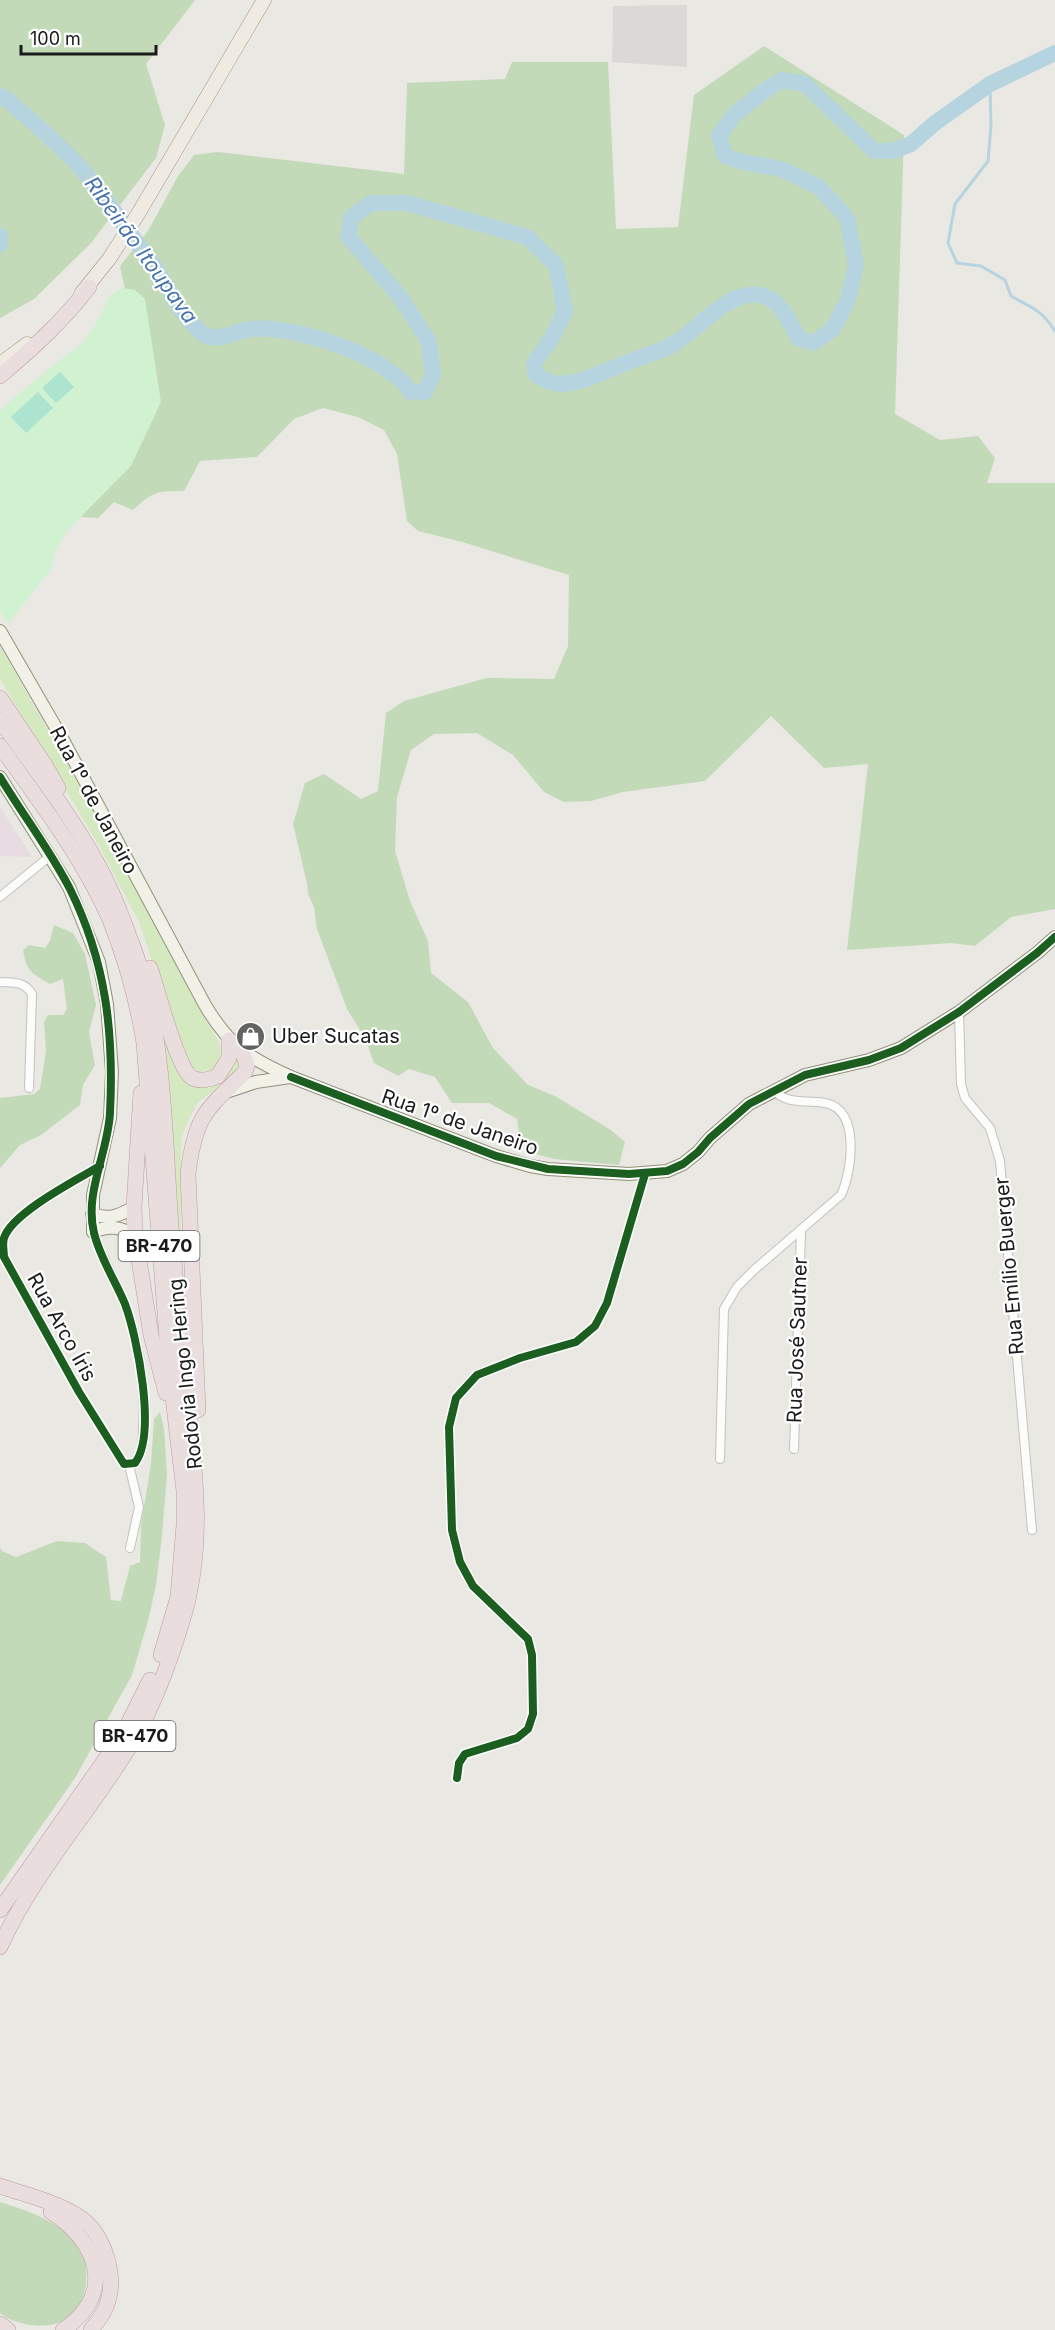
<svg xmlns="http://www.w3.org/2000/svg" width="1055" height="2330" viewBox="0 0 1055 2330" font-family="Inter,sans-serif">
<style>
.industrial{fill:#e8dce2}
.grass{fill:#d4e9c0}
.forest{fill:#c2dab7}
.park{fill:#d0f2d1}
.pitch{fill:#ace4cf}
.parking{fill:#dad9d7}
.lines{fill:none;stroke-linecap:round;stroke-linejoin:round}
.stream{stroke:#b5d4df;stroke-width:3}
.river{stroke:#b5d4df;stroke-width:16}
.street-casing{stroke:#c2c2bf;stroke-width:10}
.secondary-casing{stroke:#91937c;stroke-width:14}
.primary-casing{stroke:#a09780;stroke-width:15}
.highway-casing{stroke:#c09aa3;stroke-width:16}
.street{stroke:#fcfcfb;stroke-width:8}
.secondary{stroke:#f1f1e8;stroke-width:12}
.primary{stroke:#f0ebe2;stroke-width:14}
.highway{stroke:#e9ddde;stroke-width:15}
.cycleway-casing{stroke:#fff;stroke-width:11}
.cycleway{stroke:#1b5e20;stroke-width:8}
.labels{text-anchor:middle;stroke-width:4.5;stroke-linejoin:round;paint-order:stroke}
.shield{fill:#fff;stroke:#5f5f5f;stroke-width:1.5}
.shield-label{font-size:18px;font-weight:bold;fill:#1b1b1b}
.street-label{font-size:20px;fill:#1b1b1b;stroke:#fff}
.poi-label{font-size:20px;fill:#1b1b1b;stroke:#fff;text-anchor:start}
.water-label{font-size:21px;font-style:italic;fill:#4674ac;stroke:#fff}
</style>
<rect width="100%" height="100%" fill="#eae8e3"/>
<path class="industrial" d="M0,807l32,50 -32,-1z"/>
<g class="grass">
<path d="M0,646l152,267 42,87 24,40 3,10 -1,8 -7,12 -13,2 -13,-8 -48,-142 -41,-78 -98,-165z"/>
<path d="M163,1020c6,22 9,51 29,65l32,-7 13,-21 5,8 -15,16 -29,21 -11,21 -6,16v125l-12,-183z"/>
</g>
<g class="forest">
<path d="M0,0h195l-49,64 19,61 -9,33 -65,85 -57,56 -34,19z"/>
<path d="M764,46l140,89 -9,279 45,26 38,-4 17,22 -8,25h68v426l-44,8 -36,29 -24,-3 -104,7 21,-186 -44,4 -53,-52 -66,65 -82,11 -32,9 -27,1 -20,-10 -31,-37 -36,-22 -43,1 -23,16 -14,47 -2,54 15,50 18,40 3,32 37,29 25,46 35,37 27,11 56,34 14,12 -6,23 -65,-6 -26,-7 -8,-12 -3,-21 -28,-16h-37l-17,-26 -26,-8 -11,7 -24,-13 -9,-25 -18,-29 -30,-80 -3,-22 -6,-13 -1,-11 -14,-59 12,-41 19,-9 37,25 17,-8 8,-78 18,-12 83,-23 67,1 14,-33 1,-71 -107,-33 -44,-11 -11,-10 -10,-67 -13,-24 -26,-13 -35,-9 -29,11 -37,38 -57,4 -16,30c-27,0 -31,0 -51,19l-19,-8 -16,16 -18,-1 -15,-6 64,-202 -9,-43 28,-35 30,-55 16,-21 24,-3 186,22 3,-91 98,-4 7,-17h96l8,167 62,-2 16,-132z"/>
<path d="M54,925l19,8 12,21 11,51 -7,27 6,33 -12,20 -3,20 -39,30 -21,10 -20,23v-70l34,-4 6,-5 6,-38 -2,-29 4,-7h15l4,-6 -4,-30 -13,5c-18,-11 -23,-11 -27,-34l6,-5 16,3 5,-7z"/>
<path d="M160,1412l4,17 3,45 -5,62 -6,49 -8,36 -16,54 -57,103 -75,107v-338l2,4 14,6 41,-16 28,2 21,14 5,43 10,1 9,-35 10,-4 1,-37 10,-61 3,-45z"/>
<path d="M0,2202c26,8 49,16 70,34 4,3 9,6 10,9 6,11 7,25 6,37 -3,36 -27,48 -61,42 -10,-3 -17,-4 -25,-11z"/>
</g>
<path class="park" d="M122,288l13,2 10,9 16,103 -30,64 -61,62 -13,19 -7,23 -42,54 -8,-13v-201l52,-44 30,-22 14,-20 14,-29z"/>
<g class="pitch">
<path d="M60,372l14,15 -18,16 -14,-15z"/>
<path d="M38,392l15,16 -27,25 -15,-16z"/>
</g>
<path class="parking" d="M687,5v62l-75,-5 1,-56z"/>
<g class="lines">
<path class="stream" d="M990,84l1,42 -3,35 -33,43 -7,39 9,20 24,3 24,14 6,16c22,13 29,12 44,35"/>
<g class="river">
<path d="M0,96l7,3c23,21 49,42 70,65 26,29 48,64 72,95 17,22 31,58 53,74 14,11 33,-2 48,-4 45,-4 135,25 161,63h14l8,-17 -5,-35 -28,-43 -52,-61 3,-18 20,-15h36l120,34 29,28 9,46 -13,27 -18,25 2,12c8,5 16,9 26,9 24,-2 47,-15 69,-23 13,-5 27,-9 39,-15 28,-14 55,-56 90,-51 20,3 30,27 38,43l15,5 19,-13 16,-30 8,-36 -9,-46 -28,-31 -38,-18 -38,-7 -18,-6 -6,-20 15,-21 33,-26 15,-9 23,4 69,67h19l18,-7 24,-21 55,-39 65,-31"/>
<path d="M0,236v8"/>
</g>
<defs>
<g id="street">
<path d="M0,897l50,-41"/>
<path d="M0,982c14,1 24,-1 32,12l-3,94"/>
<path d="M959,1012l2,72 4,14 25,30 10,33 32,369"/>
<path d="M93,1232c9,25 22,48 32,72 14,39 21,83 18,123 0,13 0,25 -8,36l-11,1 -45,-72 -75,-135c0,-6 -2,-13 0,-19 8,-25 72,-58 96,-72"/>
<path d="M794,1449l7,-217"/>
<path d="M720,1459l4,-150 13,-22 17,-17 87,-75c11,-23 20,-86 -16,-92 -20,-4 -36,3 -52,-13"/>
<path d="M129,1465l10,42 -9,41"/>
<path d="M457,1778l2,-15 6,-9 52,-16 11,-9 5,-15 -1,-59 -4,-16 -55,-53 -13,-24 -8,-32 -3,-103 7,-29 21,-23 43,-17 56,-16 19,-16 12,-23 38,-129"/>
</g>
<g id="secondary">
<path d="M0,631l63,109 142,265c24,41 44,53 86,72l205,79 34,10 18,3 81,5 38,-3 16,-7 15,-12 12,-14 39,-34 56,-29 64,-15 32,-12 58,-36 78,-59 18,-16"/>
<path d="M0,777l69,110 30,75 8,42 5,68 -2,46 -17,77v37c16,-7 27,-5 42,3"/>
<path d="M226,1092l30,-10 34,-5"/>
<path d="M92,1214c17,6 27,2 42,-7"/>
</g>
<g id="primary">
<path d="M81,294l28,-35 29,-45 126,-214"/>
<path d="M0,364l27,-20"/>
</g>
<g id="highway">
<path d="M0,376c33,-28 63,-55 89,-89"/>
<path d="M0,698l45,67 13,23"/>
<path d="M0,720c33,47 70,93 97,143 13,23 23,48 32,73 40,99 34,209 44,314 4,48 8,97 14,145 8,78 19,153 -6,230 -12,39 -27,80 -48,116 -42,70 -99,131 -133,206"/>
<path d="M0,746c39,55 83,111 110,174 16,40 27,80 34,123l25,321 15,127v34l-6,72 -17,58"/>
<path d="M150,968c7,20 27,99 41,109 7,5 19,3 27,-1l11,-18v-18"/>
<path d="M141,1093l-7,114 1,28 16,100 15,58"/>
<path d="M198,1410l-10,-236c7,-58 17,-63 57,-102l2,-7 -5,-14"/>
<path d="M0,1910l123,-176 27,-54"/>
<path d="M0,2186c26,9 54,15 78,30 27,17 40,62 28,91 -3,8 -10,16 -15,23"/>
<path d="M51,2212c48,30 65,82 12,118"/>
<path d="M0,2324l8,6"/>
</g>
</defs>
<use href="#street" class="street-casing"/>
<use href="#secondary" class="secondary-casing"/>
<use href="#primary" class="primary-casing"/>
<use href="#highway" class="highway-casing"/>
<use href="#street" class="street"/>
<use href="#secondary" class="secondary"/>
<use href="#primary" class="primary"/>
<use href="#highway" class="highway"/>
<defs>
<g id="cycleway">
<path d="M0,777c23,38 50,73 70,112 36,73 44,143 40,224 -2,40 -26,80 -16,120 6,25 21,47 31,71 12,32 32,130 10,159l-11,1 -45,-72 -75,-135c0,-6 -2,-13 0,-19 8,-25 72,-58 96,-72"/>
<path d="M291,1077l205,79 52,13 81,5 38,-3 16,-7 15,-12 12,-14 39,-34 56,-29 64,-15 32,-12 58,-36 78,-59 18,-16"/>
<path d="M457,1778l2,-15 6,-9 52,-16 11,-9 5,-15 -1,-59 -4,-16 -55,-53 -13,-24 -8,-32 -3,-103 7,-29 21,-23 43,-17 56,-16 19,-16 12,-23 38,-129"/>
</g>
</defs>
<use href="#cycleway" class="cycleway-casing"/>
<use href="#cycleway" class="cycleway"/>
</g>
<defs>
<symbol id="shop-disc" viewBox="-11 -11 22 22"><circle r="9.5" fill="#636361" stroke="#fff"/><path d="M-5-2.5h2.3a2.7 3.5 0 0 1 5.4 0H5L5.5 6h-11ZM-1.5-2.5h3a1.5 2.3 0 0 0-3 0Z" fill="#fff"/></symbol>
</defs>
<g fill-rule="evenodd">
<use href="#shop-disc" x="234" y="1020" width="33" height="33"/>
</g>
<g class="labels">
<g class="shield">
<rect x="118.5" y="1231" width="81" height="30" rx="4.5"/>
<rect x="94.5" y="1721" width="81" height="30" rx="4.5"/>
</g>
<g class="shield-label">
<text x="159" y="1252">BR-470</text>
<text x="135" y="1742">BR-470</text>
</g>
<g class="street-label">
<text transform="translate(94 800) rotate(62)" y="7">Rua 1º de Janeiro</text>
<text transform="translate(460 1122) rotate(19)" y="7">Rua 1º de Janeiro</text>
<text transform="translate(1009 1266) rotate(-95)" y="7">Rua Emílio Buerger</text>
<text transform="translate(62 1327) rotate(61)" y="7">Rua Arco Íris</text>
<text transform="translate(797 1340) rotate(-88)" y="7">Rua José Sautner</text>
<text transform="translate(185 1374) rotate(-96)" y="7">Rodovia Ingo Hering</text>
</g>
<g class="poi-label">
<text x="272" y="1043">Uber Sucatas</text>
</g>
<g class="water-label">
<text transform="translate(141 250) rotate(54)" y="7">Ribeirão Itoupava</text>
</g>
</g>
<path d="M21 45v9h135v-9" fill="none" stroke="#1b1b1b" stroke-width="3"/>
<text x="30" y="45" font-size="18" fill="#1b1b1b" stroke="#ffffff" stroke-width="4.5" paint-order="stroke">100 m</text>
</svg>
